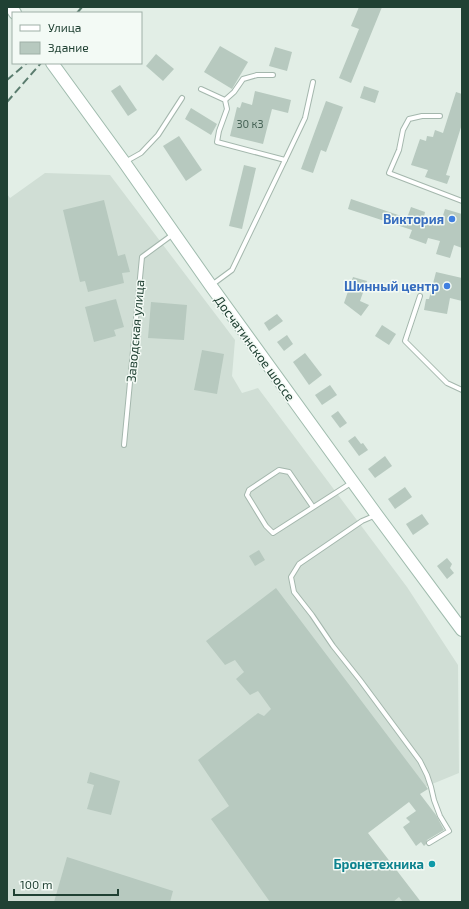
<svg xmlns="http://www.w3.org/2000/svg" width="469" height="909" viewBox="0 0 469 909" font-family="'Exo 2',sans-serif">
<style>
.built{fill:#d0ded5}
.building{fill:#b7c9bf}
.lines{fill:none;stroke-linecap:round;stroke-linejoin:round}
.lane-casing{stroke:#a4b7ad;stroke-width:6}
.secondary-casing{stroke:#9fbbad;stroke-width:14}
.lane{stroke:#fff;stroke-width:4}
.secondary{stroke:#fff;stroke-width:12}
.rail{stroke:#5a7c6e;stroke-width:2;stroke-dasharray:8 4;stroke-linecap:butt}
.shop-dot{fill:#3f7fe0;stroke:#f3faf5;stroke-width:1.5}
.culture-dot{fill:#0f9aa8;stroke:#f3faf5;stroke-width:1.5}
.labels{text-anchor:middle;stroke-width:3;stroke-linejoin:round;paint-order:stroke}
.number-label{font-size:11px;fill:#466356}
.shop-label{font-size:13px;font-weight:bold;fill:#366cbe;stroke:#f3faf5;text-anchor:end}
.street-label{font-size:13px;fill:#204133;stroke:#f3faf5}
.culture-label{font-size:13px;font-weight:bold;fill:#0d838f;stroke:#f3faf5;text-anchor:end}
</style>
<rect width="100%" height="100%" fill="#e2eee6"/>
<path class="built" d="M45,173l65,2 125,165 -3,36 10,17 16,-5 149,199 51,78 1,108 -39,16 -59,46 51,67h-405v-708l3,4z"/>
<g class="building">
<path d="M359,7h23l-31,76 -12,-5 20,-49 -8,-3z"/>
<path d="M220,46l28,16 -16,27 -28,-17z"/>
<path d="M275,47l17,5 -5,19 -18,-5z"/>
<path d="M156,54l18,15 -11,12 -17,-15z"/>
<path d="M120,85l17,25 -9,6 -17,-25z"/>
<path d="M364,86l15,5 -4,12 -15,-5z"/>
<path d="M255,91l36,9 -3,13 -16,-4 -9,35 -33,-8 7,-29 3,1 2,-6 10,3z"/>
<path d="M456,92l6,2v30l-16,51 4,1 -3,8 -22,-7 3,-7 -17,-5 9,-26 6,2 1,-5 6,1 2,-7 8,3z"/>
<path d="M326,101l17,6 -17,45 -5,-2 -8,23 -12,-4z"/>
<path d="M191,108l26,16 -6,11 -26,-16z"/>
<path d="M179,136l23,34 -16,11 -23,-35z"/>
<path d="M244,165l12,3 -14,61 -13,-3z"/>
<path d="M351,199l56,19 4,-11 14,5 -1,5 17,5 4,-13 17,5 -1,8h1v26l-8,-3 -4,13 -14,-4 4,-13 -12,-3 -2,6 -17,-6 3,-8 -64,-21z"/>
<path d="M104,200l14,56 7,-2 5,18 -8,1 2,10 -36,9 -3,-11 -5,1 -17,-72z"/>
<path d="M436,272l26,6v23l-12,-3 -3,16 -23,-4 2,-11h3z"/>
<path d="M353,277l14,4 -7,20 9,4 -8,11 -17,-13z"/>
<path d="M116,299l8,28 -10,3 2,6 -22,6 -9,-35z"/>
<path d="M151,302l36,3 -3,35 -36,-2z"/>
<path d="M277,314l6,7 -14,10 -5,-8z"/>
<path d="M382,325l14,9 -7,11 -14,-9z"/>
<path d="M287,335l6,9 -9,7 -7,-9z"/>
<path d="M202,350l22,4 -7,40 -23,-4z"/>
<path d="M305,353l17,22 -13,10 -16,-23z"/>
<path d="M330,385l7,10 -15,10 -7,-10z"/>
<path d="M338,411l9,12 -7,5 -9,-12z"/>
<path d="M355,436l6,8 2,-1 5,7 -9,6 -11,-15z"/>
<path d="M385,456l7,10 -17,12 -7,-9z"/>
<path d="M405,487l7,10 -17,12 -7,-10z"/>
<path d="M422,514l7,10 -16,11 -7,-11z"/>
<path d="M259,550l6,10 -10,6 -6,-10z"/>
<path d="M447,558l5,6 -2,4 4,5 -7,6 -10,-13z"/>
<path d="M276,588l152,201 -8,5 16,21 8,15 -17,10 -1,4 -2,2 -3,-4 -5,4 -13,-19 7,-5 -4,-4 10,-7 -7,-9 -41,31 53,69h-18l-4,-5 -6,5h-123l-59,-83 18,-13 -31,-46 60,-47 6,3 7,-7 -13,-18 -8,4 -14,-16 8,-7 -9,-12 -10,5 -19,-24z"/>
<path d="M90,772l30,9 -9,34 -24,-6 7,-24 -7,-2z"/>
<path d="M67,857l106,34 -3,11h-116z"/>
</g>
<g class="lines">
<defs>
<g id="lane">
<path d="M201,89l24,11 2,9 -8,22 -2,11 68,18 -53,110 -19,14"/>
<path d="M225,100l9,-8 9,-13 14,-4h16"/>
<path d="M440,116h-18l-13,3 -6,11 -4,20 -10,23 73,28"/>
<path d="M285,160l20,-42 8,-36"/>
<path d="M125,162l16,-9 17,-18 24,-37"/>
<path d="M420,296l-15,45 42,42 15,7"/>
<path d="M124,445l18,-188 30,-22"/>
<path d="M313,507l-24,-35 -10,-2 -30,20 -2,5 19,31 7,7 78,-50"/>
<path d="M376,515l-14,6 -63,43 -8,13 3,15 18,23 21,31 27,34 60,81 7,14 4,12 3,13 6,16 9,15 -20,12"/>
</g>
<g id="secondary">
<path d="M11,7l4,6"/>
<path d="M52,63l72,99 87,124 165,228 86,116"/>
</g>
</defs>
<use href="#lane" class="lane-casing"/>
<use href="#secondary" class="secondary-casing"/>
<use href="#lane" class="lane"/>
<use href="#secondary" class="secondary"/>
<g class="rail">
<path d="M77,13l5,-6"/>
<path d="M7,80l20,-17"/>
<path d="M7,102l34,-39"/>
</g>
</g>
<g class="shop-dot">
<circle cx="452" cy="219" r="4"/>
<circle cx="447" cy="286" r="4"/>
</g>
<circle class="culture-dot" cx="432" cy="864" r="4"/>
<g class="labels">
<g class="number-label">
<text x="250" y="128">30 к3</text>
</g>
<g class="shop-label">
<text x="444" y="224">Виктория</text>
<text x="439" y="291">Шинный центр</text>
</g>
<g class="street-label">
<text transform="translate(135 331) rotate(-85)" y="5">Заводская улица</text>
<text transform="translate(255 348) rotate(54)" y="5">Досчатинское шоссе</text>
</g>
<g class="culture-label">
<text x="424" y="869">Бронетехника</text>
</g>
</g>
<rect width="469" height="909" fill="none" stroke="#204133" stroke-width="16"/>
<rect x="12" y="12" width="130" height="52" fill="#f3faf5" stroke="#9fb0a7"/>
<rect x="20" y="25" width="20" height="6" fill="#ffffff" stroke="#9fb0a7"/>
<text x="48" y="32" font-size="12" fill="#204133">Улица</text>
<rect x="20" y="42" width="20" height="12" fill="#b7c9bf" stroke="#9fb0a7"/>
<text x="48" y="52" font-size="12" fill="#204133">Здание</text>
<path d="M14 889v6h104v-6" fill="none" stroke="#204133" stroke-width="2"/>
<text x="20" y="889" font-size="12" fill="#204133" stroke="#f3faf5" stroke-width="3" paint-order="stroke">100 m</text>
</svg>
